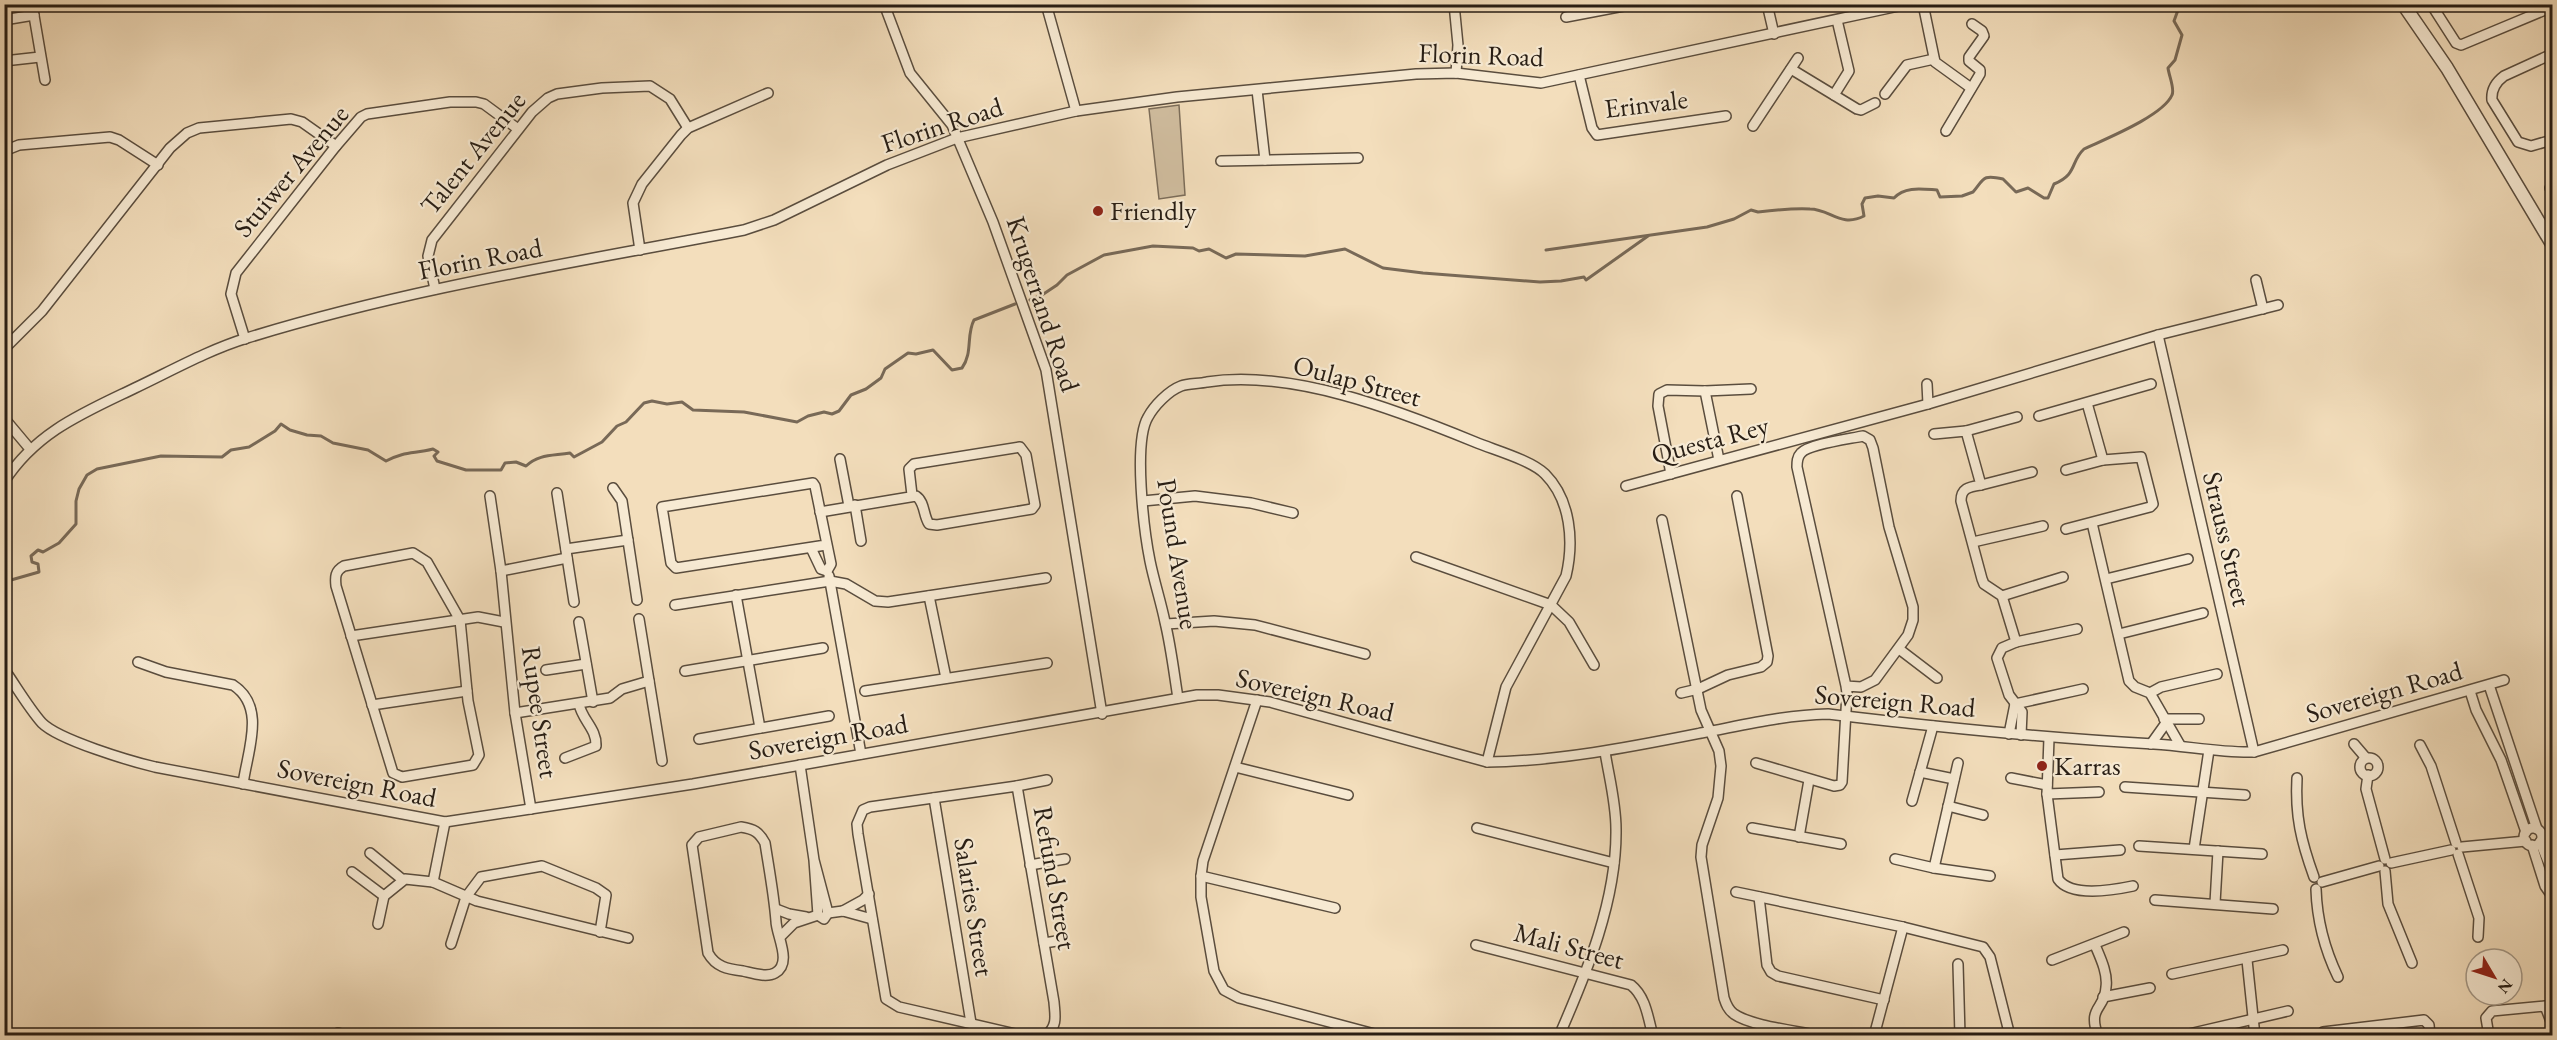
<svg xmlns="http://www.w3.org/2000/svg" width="2557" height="1040" viewBox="0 0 2557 1040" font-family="'EB Garamond',serif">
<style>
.green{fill:#d0bd9f;stroke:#7c6d5a;stroke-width:1.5}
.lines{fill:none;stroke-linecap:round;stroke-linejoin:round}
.stream{stroke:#786957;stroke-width:3}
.minor-casing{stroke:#5a4d3e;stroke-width:12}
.tertiary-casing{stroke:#5a4d3e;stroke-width:15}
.minor{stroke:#f7ead3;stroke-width:9}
.tertiary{stroke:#f7ead3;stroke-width:12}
.poi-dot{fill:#8f2418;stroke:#f7ead3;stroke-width:2}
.labels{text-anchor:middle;stroke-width:4.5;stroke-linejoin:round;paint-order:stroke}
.street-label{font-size:27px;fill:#271d14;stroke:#f7ead3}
.poi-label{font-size:27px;fill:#271d14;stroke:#f7ead3;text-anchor:start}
</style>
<rect width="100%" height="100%" fill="#f3debc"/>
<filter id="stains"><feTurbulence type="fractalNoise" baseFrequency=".00333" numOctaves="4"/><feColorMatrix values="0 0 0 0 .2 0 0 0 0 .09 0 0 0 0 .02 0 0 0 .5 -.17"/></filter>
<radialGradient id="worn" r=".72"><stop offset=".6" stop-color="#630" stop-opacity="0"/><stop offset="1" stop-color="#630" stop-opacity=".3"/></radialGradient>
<path class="green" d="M1179,105l6,90 -26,4 -10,-90z"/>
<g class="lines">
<g class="stream">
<path d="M1546,250l161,-23 27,-8 17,-9 7,2c17,-2 35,-4 52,-3 20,0 31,19 54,7l-2,-12 3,-6 13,-2 16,2c11,-12 28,-9 43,-8l3,7 22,-1 11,-4c11,-13 9,-18 30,-13l13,13 12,-4 16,10h4l6,-14c24,-10 16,-22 30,-35 21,-10 79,-33 88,-54 3,-6 -3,-19 -4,-27l7,-8 7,-25 -8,-14 4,-11 7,-6"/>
<path d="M1030,300l12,-5 15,-10 10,-10 37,-20 49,-9 40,2 6,3 10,-2 17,9 10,-4 69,2 40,-7 38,19 40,5 117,9 21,-1 23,-4 2,3 62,-44"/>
<path d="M4,582l35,-10 -1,-8 -6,-2 -1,-6 7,-6 5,2 16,-9 17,-19v-23l3,-12 8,-14 10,-6 64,-13 61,1 9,-7 18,-3 26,-16 6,-7 9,6 17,5 14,1 12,7 35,7 18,11c19,-10 27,-7 47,-12l5,3 -4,4 3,5 29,9h35l4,-7 11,-1 10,4c13,-12 26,-10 44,-13l4,4 28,-15 15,-16 9,-4 18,-19 8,-2 15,3 15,-2 11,8 51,2 53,10 11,-6 16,-4 8,2 7,-3 12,-16 15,-6 15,-11 4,-9 23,-16 8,1 17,-4 19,20 10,-2c11,-15 4,-33 12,-48l41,-16"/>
</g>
<defs>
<g id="minor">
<path d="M32,4l13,76"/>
<path d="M884,4l26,69 42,52 41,97 53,148 56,344"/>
<path d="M1046,4l30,107"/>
<path d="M1454,4l4,41 -2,28"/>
<path d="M1767,4l7,30"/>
<path d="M1923,4l12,58 36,26"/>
<path d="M2431,4l25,39 5,2 91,-38"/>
<path d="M1566,17l68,-13"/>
<path d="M4,20l30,-5"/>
<path d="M2552,54l-48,22c-8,6 -13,13 -12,24l26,42 13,4 21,-6"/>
<path d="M4,61l36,-4"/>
<path d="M1791,69l66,40 4,1 14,-7"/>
<path d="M1579,75l13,53 5,7 129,-19"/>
<path d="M1257,90l8,70"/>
<path d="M1885,94l22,-29 27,-6"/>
<path d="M1834,95l15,-24 -12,-51"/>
<path d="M1753,126l45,-68"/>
<path d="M1946,131l34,-57v-4l-11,-9v-4l15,-21 -2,-5 -10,-7"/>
<path d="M4,151l15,-6 91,-8 9,3 39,25"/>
<path d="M1221,161l137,-3"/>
<path d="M2550,188l2,-1"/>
<path d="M640,250l-7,-47 9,-19 39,-49 7,-7 80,-35"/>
<path d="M2256,280l7,29"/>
<path d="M435,289l-7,-33 4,-16 100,-128 16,-14 9,-4 45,-6 48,-2 20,13 18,29"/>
<path d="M2158,335l96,417"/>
<path d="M245,339l-14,-45 5,-21 100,-127 25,-29 6,-3 83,-12h26l8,2 34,25"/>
<path d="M4,349l38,-38 128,-163 17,-15 12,-5 92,-9 11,3 34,24"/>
<path d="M1927,384l1,20"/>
<path d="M1705,391l14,69"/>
<path d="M2087,403l16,57"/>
<path d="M2039,416l112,-32"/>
<path d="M4,418l26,31"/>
<path d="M1966,431l51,-14"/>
<path d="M1934,434l32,-3 15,54c-12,2 -20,3 -20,16l21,78 2,5 18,12 14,46 -14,6 -5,10 12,37 13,17 -1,23"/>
<path d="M840,459l9,47"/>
<path d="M2066,470l37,-10 38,-3 12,47 -3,3 -84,22"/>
<path d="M1671,474l-13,-68 1,-12 8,-4 38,1 46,-2"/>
<path d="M4,482c32,-50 79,-69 131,-94 36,-17 73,-38 112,-50 162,-50 331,-76 497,-108l30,-10 113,-55 70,-27 119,-27 101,-14 239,-23 40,-1 85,10 367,-79"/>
<path d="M1981,485l51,-13"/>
<path d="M1626,486l302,-82 230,-69 120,-30"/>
<path d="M613,488l9,13 15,99"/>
<path d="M557,493l17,109"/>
<path d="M490,496l11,75 14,142 16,96"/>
<path d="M1143,501l52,-5 56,7 42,10"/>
<path d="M855,505l6,36"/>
<path d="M820,512l96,-16c9,6 7,19 13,28l8,1 95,-16 3,-4 -9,-50 -6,-8 -106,17 -5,5 3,26"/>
<path d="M1662,520l39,190 18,41 2,15 -3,32 -16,47 -1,12 23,141c2,6 4,12 10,16 17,12 64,17 86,22"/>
<path d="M2092,523l37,158 6,6 15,6 30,52"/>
<path d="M1973,542l70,-16"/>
<path d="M826,545l-150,23 -5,-5 -9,-56 151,-24 2,3 16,78 -4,7"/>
<path d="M811,548l10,21 6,2"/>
<path d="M566,549l62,-9"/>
<path d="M413,553l14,9 33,58 8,81 11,54 -6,10 -71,12 -9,-4 -57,-187c-1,-9 -1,-15 8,-20z"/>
<path d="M1416,557l135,48 18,17 25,43"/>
<path d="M501,571l66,-13"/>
<path d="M829,576l32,178"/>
<path d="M2106,579l82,-20"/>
<path d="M736,595l24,133"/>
<path d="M929,596l17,82"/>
<path d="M2002,596l61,-19"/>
<path d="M675,605l155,-24 16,3 29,17 13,1 158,-24"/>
<path d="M639,619l23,142"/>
<path d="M579,622l14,80"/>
<path d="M1166,624l48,-3 41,4 110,29"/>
<path d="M2119,634l84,-21"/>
<path d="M351,636l127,-19 26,5"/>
<path d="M2016,642l61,-13"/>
<path d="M1899,649l38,29"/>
<path d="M138,662l28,10 67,13c34,22 14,67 10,99"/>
<path d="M4,669c12,17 24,38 38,54 17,17 88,38 113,44l290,55 248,-38 504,-89h21l52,7 217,60c73,-1 143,-15 214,-29 43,-8 83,-18 127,-19 108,13 217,24 326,30 34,2 66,9 100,8l250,-72"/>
<path d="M546,670l40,-6"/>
<path d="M685,671l138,-23"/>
<path d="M2489,685l48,144"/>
<path d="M865,691l182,-28"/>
<path d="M2470,691l6,19 25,50 25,72"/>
<path d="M1681,693l17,-4 30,-14 33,-8 6,-5 1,-6 -31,-160"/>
<path d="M2150,693l11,-6 56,-13"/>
<path d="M1178,698c-4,-25 -7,-51 -13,-76 -4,-20 -11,-41 -15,-61 -6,-30 -17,-119 -2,-144 6,-11 20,-26 33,-31 7,-3 18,-2 26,-4 85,-13 190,28 268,60 19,8 56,18 70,32 26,26 29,68 21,102l-60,111 -19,75"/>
<path d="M1257,700l-54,161 -2,15v21l13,74 10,19 15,8 143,38"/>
<path d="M2015,704l68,-15"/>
<path d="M372,705l95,-14"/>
<path d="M515,713l95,-15 12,-9 27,-8"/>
<path d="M2164,719h35"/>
<path d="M2009,734l6,-30"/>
<path d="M2049,738l-2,56 11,85c13,19 56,11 75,7"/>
<path d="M699,739l130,-23"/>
<path d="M2151,744l15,-21"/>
<path d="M2354,744l12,14"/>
<path d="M2420,745l11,21 25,77"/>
<path d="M565,758l31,-12c1,-17 -14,-26 -17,-42"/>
<circle cx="2369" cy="767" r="9"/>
<path d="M1756,763l78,23 6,-1 2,-3 5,-89 -1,-7 -49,-219c0,-5 0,-10 4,-14 8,-9 48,-14 62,-17l7,4 3,8 16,79 24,80v13l-5,15 -33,45 -14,7 -15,-1"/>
<path d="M800,765l14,95 4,55 6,4 4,-6 -14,-53"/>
<path d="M1235,767l113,28"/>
<path d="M1920,772l34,7"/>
<path d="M2368,775l-2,14 19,70"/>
<path d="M2011,778l36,7"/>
<path d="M2297,778c-2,38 4,63 17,99"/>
<path d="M1017,786l30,-6"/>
<path d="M2125,787l120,8"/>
<path d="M2047,794l52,-2"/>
<path d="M934,798l37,225"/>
<path d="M1912,801l21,-75"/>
<path d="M1948,806l35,9"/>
<path d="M445,822l-12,60 44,19 151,37"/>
<path d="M741,827c13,2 18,5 24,16 4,26 9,52 11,78 0,14 17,42 -1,52 -9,5 -23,0 -32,-2 -16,-2 -27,-4 -35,-18l-16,-108 7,-8z"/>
<path d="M1477,828l137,35"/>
<path d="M1752,828l89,16"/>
<circle cx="2533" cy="837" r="9"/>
<path d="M1799,837l10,-57"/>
<path d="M2540,842l12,29"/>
<path d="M2532,845l13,41 7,10"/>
<path d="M2139,846l123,8"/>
<path d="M2462,847l64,-6"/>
<path d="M2194,849l15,-99"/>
<path d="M370,853l33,27"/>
<path d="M2458,854l21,64 -1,19"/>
<path d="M2055,855l65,-5"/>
<path d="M1895,859l39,9 56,8"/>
<path d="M2391,863l60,-13"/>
<path d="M1030,865l35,-6"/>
<path d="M1934,868l24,-105"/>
<path d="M2385,871l3,33 24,59"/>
<path d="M352,872l32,24 21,-17 28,3"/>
<path d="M1201,876l134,32"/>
<path d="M2322,882l57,-16"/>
<path d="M2316,889c1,32 8,59 22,88"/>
<path d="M1736,892l167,35 80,20 7,10 20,79"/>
<path d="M1759,897l8,68 4,7 7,4 106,24"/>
<path d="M2155,900l118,9"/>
<path d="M2215,903l3,-52"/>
<path d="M776,909l13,5 17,3"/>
<path d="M843,911l20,-11 6,-6"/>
<path d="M828,913l15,-2 29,8"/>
<path d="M378,924l6,-28"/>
<path d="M781,936l13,-13 24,-8"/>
<path d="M1044,943l19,-3"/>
<path d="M451,944l15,-47 15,-20 61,-11 54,22 10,7 -6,37"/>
<path d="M1476,945l155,40c15,12 17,33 22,51"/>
<path d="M2095,945c5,12 13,28 11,42 -1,23 -19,19 -8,49"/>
<path d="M2052,960l72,-28"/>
<path d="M2247,960l8,76"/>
<path d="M1958,964l2,72"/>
<path d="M2172,974l111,-24"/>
<path d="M2103,997l47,-9"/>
<path d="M2323,1032l101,-12 5,5 1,11"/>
<path d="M2189,1034l99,-23"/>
<path d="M334,1036l4,-3 10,3"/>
<path d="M1024,1036l-125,-29 -13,-8 -28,-165 -1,-10 6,-14 7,-3 147,-21 37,216c1,14 4,23 -8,34"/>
<path d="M1559,1036c28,-64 58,-136 57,-207 0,-26 -7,-52 -11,-77"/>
<path d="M1874,1036l29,-109"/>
<path d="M2489,1036l-3,-18 6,-7 53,-5 7,18"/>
</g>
<path id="tertiary" d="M2403,4l44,64 105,176"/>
</defs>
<use href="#minor" class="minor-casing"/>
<use href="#tertiary" class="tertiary-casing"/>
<use href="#minor" class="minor"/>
<use href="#tertiary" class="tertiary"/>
</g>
<g class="poi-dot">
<circle cx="1098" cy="211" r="6"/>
<circle cx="2042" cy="766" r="6"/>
</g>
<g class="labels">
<g class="street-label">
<text transform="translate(1481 55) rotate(2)" y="9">Florin Road</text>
<text transform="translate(1646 104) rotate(-7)" y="9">Erinvale</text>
<text transform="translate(942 125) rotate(-18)" y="9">Florin Road</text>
<text transform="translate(473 153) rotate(-51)" y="9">Talent Avenue</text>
<text transform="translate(291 171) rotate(-50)" y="9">Stuiwer Avenue</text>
<text transform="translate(480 259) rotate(-11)" y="9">Florin Road</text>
<text transform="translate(1043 304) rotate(72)" y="9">Krugerrand Road</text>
<text transform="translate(1357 381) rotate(15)" y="9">Oulap Street</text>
<text transform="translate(1710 440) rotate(-15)" y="9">Questa Rey</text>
<text transform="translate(2227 539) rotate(77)" y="9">Strauss Street</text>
<text transform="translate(1178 554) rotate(81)" y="9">Pound Avenue</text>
<text transform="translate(2384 692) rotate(-16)" y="9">Sovereign Road</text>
<text transform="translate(1315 695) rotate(13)" y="9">Sovereign Road</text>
<text transform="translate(1895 701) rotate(5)" y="9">Sovereign Road</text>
<text transform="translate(540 712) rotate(82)" y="9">Rupee Street</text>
<text transform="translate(828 737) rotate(-10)" y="9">Sovereign Road</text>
<text transform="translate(357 783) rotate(11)" y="9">Sovereign Road</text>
<text transform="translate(1055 878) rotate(80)" y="9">Refund Street</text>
<text transform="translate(974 907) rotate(81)" y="9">Salaries Street</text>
<text transform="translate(1569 946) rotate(15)" y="9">Mali Street</text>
</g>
<g class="poi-label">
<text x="1110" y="220">Friendly</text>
<text x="2054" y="775">Karras</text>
</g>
</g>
<rect width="2557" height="1040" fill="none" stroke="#f3debc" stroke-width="24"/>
<rect x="6" y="6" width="2545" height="1028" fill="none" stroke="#271d14" stroke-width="3"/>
<rect x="12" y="12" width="2533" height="1016" fill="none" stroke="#271d14" stroke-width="1.5"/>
<g transform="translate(2494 977) rotate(129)"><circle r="28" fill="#f7ead3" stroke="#a49887" stroke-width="1.5"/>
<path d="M0-4.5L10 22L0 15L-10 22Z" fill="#8f2418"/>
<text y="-9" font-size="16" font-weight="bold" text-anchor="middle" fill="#271d14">N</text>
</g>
<rect width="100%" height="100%" filter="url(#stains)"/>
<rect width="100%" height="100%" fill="url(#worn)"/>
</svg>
